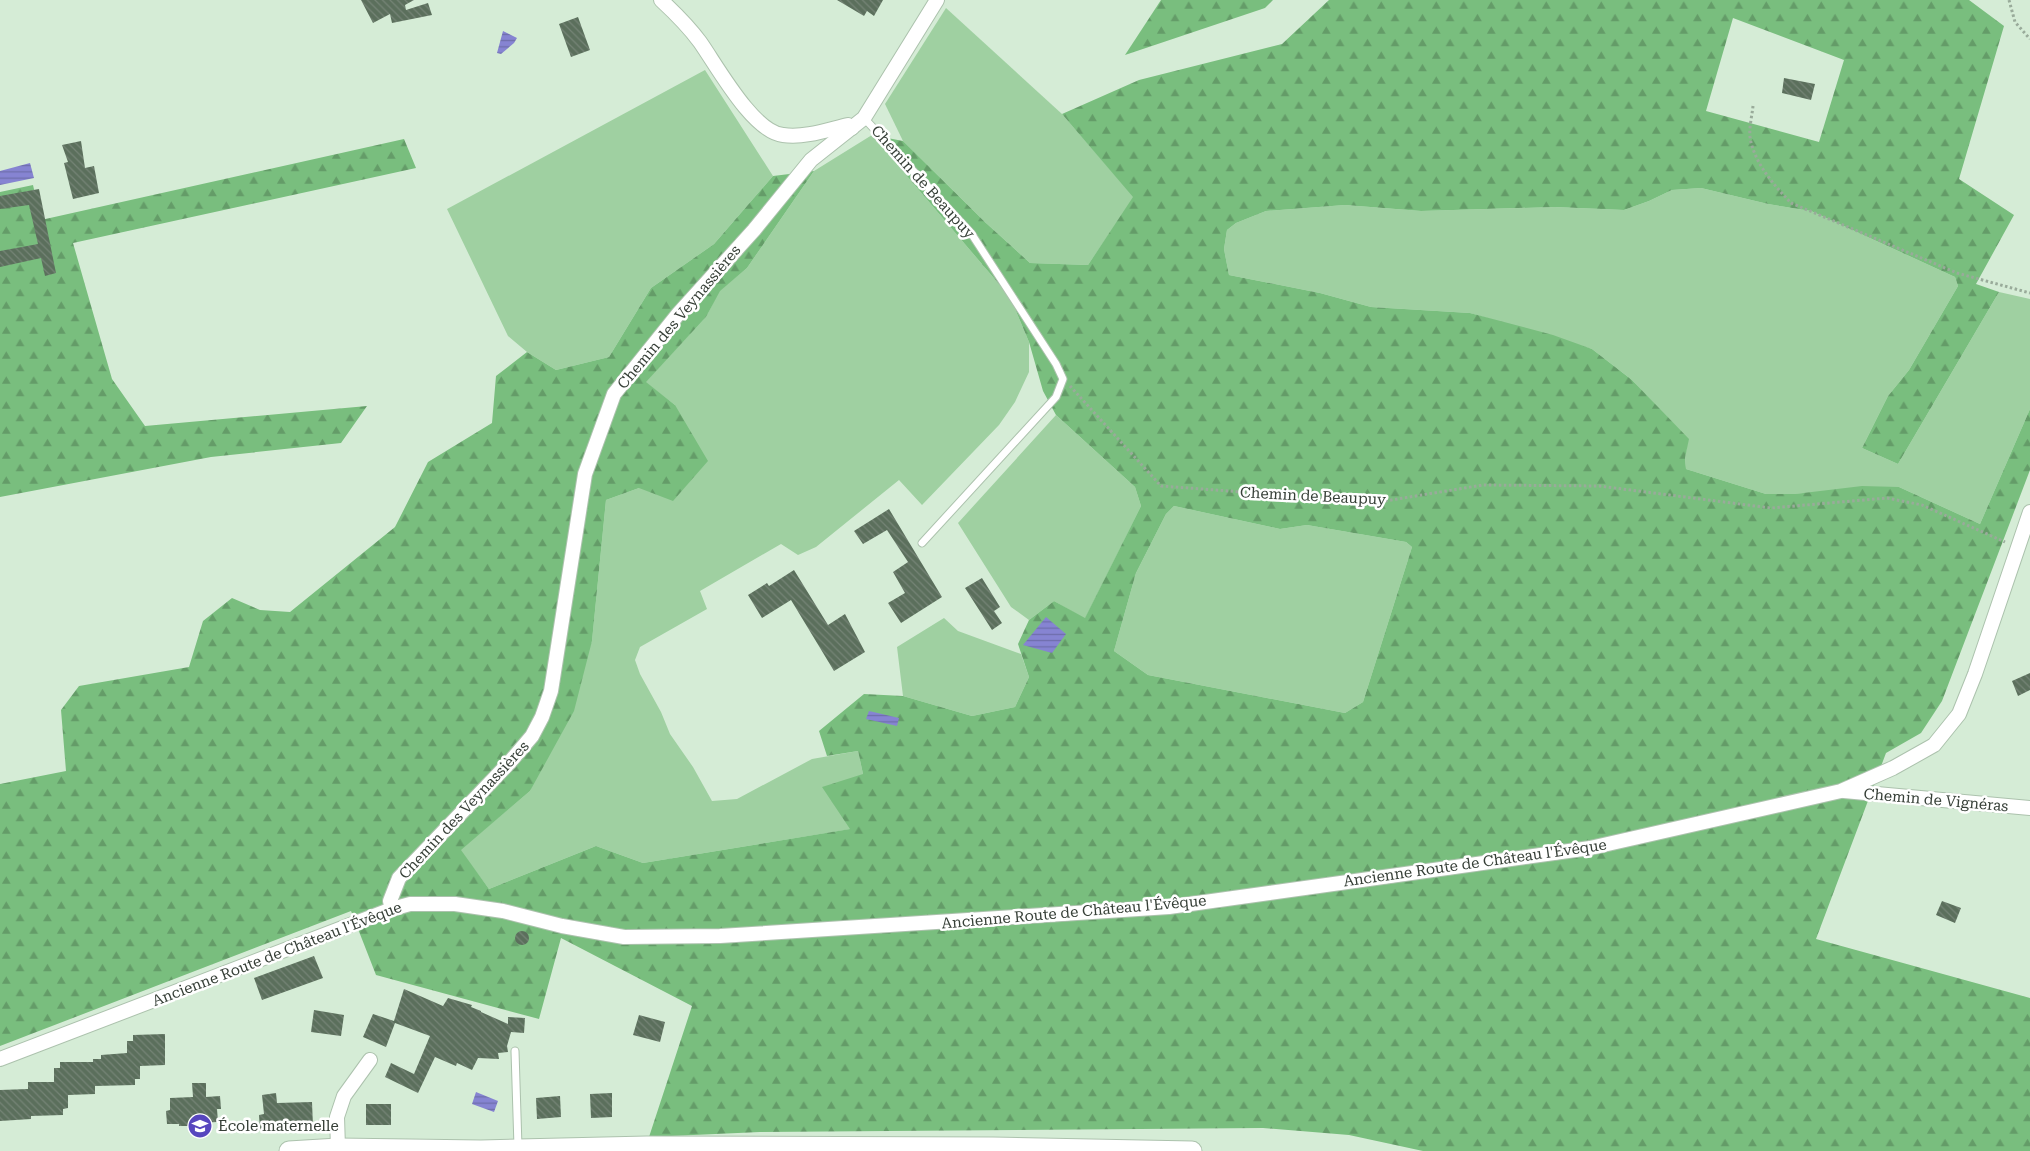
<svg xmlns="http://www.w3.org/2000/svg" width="2030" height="1151" viewBox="0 0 2030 1151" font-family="'Roboto Serif',serif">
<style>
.green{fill:#9fd0a1}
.forest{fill:url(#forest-firs);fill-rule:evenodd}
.water{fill:url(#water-rules)}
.building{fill:url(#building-back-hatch)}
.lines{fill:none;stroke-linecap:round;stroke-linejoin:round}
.service-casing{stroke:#acc2ad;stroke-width:9}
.minor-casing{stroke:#acc2ad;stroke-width:16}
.secondary-casing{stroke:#acc2ad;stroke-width:21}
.path{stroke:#99ab9a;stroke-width:3;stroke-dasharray:2.5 2.5;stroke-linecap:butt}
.service{stroke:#fff;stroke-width:7}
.minor{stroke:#fff;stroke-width:14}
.secondary{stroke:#fff;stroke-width:19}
.labels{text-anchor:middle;stroke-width:5;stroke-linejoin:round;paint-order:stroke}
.street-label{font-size:15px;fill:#363f37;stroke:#fff}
.poi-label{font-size:15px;fill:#363f37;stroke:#fff;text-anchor:start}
</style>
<defs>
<pattern id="forest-firs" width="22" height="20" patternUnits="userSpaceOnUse" patternTransform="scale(1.25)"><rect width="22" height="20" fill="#79be7e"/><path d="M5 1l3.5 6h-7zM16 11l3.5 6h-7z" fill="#649c68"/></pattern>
<pattern id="water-rules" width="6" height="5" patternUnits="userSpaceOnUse" patternTransform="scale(1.25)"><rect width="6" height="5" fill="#8684d2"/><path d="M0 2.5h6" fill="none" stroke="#6e6dab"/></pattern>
<pattern id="building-back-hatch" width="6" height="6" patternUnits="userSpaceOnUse" patternTransform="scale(1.25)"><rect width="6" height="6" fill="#5b6f5c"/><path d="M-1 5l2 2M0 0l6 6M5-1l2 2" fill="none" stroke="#758476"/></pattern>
</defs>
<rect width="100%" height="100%" fill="#d5ecd6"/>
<g class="green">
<path d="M946,8l116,106 72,83 -46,68 -58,-2 -44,-40 -83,-82 -18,-37z"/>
<path d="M705,70l68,106 -59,68 -63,44 -42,69 -53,13 -29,-18 -19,-16 -61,-127z"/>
<path d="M872,135l138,162 19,45v30l-14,30 -16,23 -77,80 -23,-25 -83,67 -18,8 -17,-11 -81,47 7,18 -67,38 -5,13 5,14 21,38 9,22 23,33 19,34 25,-2 75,-40 46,-8 5,23 -12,55 -208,34 -47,-17 -107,43 -29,-39 70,-59 62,-150 14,-141 33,-12 36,-83 -30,-23 61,-65 13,-26 28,-23 67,-97z"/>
<path d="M1701,188l67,16 43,7 144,66 3,9 -49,84 -21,26 -26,52 36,16 101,-172 31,7v110l-50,115 -81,-37 -104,7h-29l-80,-25 -1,-11 3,-19 -56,-59 -40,-31 -122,-36 -99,-6 -51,-14 -91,-18 -5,-26 3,-19 9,-7 30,-12 79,-6 76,6 134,-4 69,3 25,-9 23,-11z"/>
<path d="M1056,415l79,72 6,19 -56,113 -31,-18 -25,19 -18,-13 -53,-84z"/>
<path d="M1174,506l106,23 27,-4 99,17 6,5 -49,155 -18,11 -197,-38 -34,-24 22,-78 30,-59z"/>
<path d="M944,618l14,13 63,23 8,23 -14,30 -43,9 -69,-20 -6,-49z"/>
</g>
<g class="forest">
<path d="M1161,0h112l-8,8 -140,47z"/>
<path d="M1329,0h640l35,26 -45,153 55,36 -38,69 23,8 -101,172 -36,-16 26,-52 21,-26 49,-84 -3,-9 -144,-66 -43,-7 -67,-16 -29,2 -23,11 -25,9 -69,-3 -134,4 -76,-6 -79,6 -30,12 -9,7 -3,19 5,26 91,18 51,14 99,6 83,22 39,14 40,31 57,59 -4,19 1,11 80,25h29l67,-8 37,1 81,37 50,-115v61l-88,231 -21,32 -35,20 -70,186 214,59v153h-607l-74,-16 -86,-7 -503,4 -111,5 43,-131 -131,-68 -22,81 -163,-44 -25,-64 -351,135v-262l66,-13 -5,-61 18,-24 110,-19 14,-46 29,-23 28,12 30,2 105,-85 33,-65 64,-39 4,-47 31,-24 29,18 53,-13 42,-69 63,-44 59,-68 41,-5 -67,97 -27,23 -14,26 -60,65 29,23 33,56 -35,40 -34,-13 -33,12 -14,141 -18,70 -44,80 -69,59 28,39 107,-43 47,17 207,-34 -28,-42 41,-13 -5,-23 -31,5 -8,-25 45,-37 39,2 69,20 43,-9 14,-30 -11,-33 11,-24 25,-19 31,17 56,-112 -6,-19 -79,-72 -13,-24 -14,-49 -19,-45 -138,-162 31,6 83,82 44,40 58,2 45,-68 -71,-83 77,-34 143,-36zM1733,18l111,42 -25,82 -113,-31zM1174,506l106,23 27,-4 99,17 6,5 -49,155 -18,11 -197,-38 -34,-24 22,-78 30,-59z"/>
<path d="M404,139l12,29 -343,75 39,136 33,47 222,-20 -26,37 -130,14 -211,40v-305l33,-7 8,35z"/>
</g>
<g class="water">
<path d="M503,31l14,7 -3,5 -13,11 -4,-1z"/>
<path d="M30,163l4,15 -34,7v-14z"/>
<path d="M1046,617l20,17 -14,19 -29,-8z"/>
<path d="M869,711l30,7 -2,8 -31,-7z"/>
<path d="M476,1092l22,9 -4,11 -22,-8z"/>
</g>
<g class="building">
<path d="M361,0h53l-9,5 1,5 22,-7 4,12 -40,8 -2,-9 -17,9z"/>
<path d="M837,0h46l-9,16 -7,-5 -3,5z"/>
<path d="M578,17l12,33 -19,7 -12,-33z"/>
<path d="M1784,78l31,6 -4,16 -29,-7z"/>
<path d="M81,141l4,27 9,-2 5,27 -26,6 -9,-36 4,-1 -6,-17z"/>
<path d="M39,189l17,84 -11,3 -4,-18 -41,9v-16l38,-7 -9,-39 -29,4v-13z"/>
<path d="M889,509l53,88 -41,26 -13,-20 17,-10 -12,-21 15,-10 -21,-32 -24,14 -9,-13z"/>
<path d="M794,570l34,55 17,-11 20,38 -31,19 -43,-71 -29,18 -14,-23 19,-12 2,3z"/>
<path d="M982,578l18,29 -6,4 8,12 -10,7 -27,-42z"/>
<path d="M2030,673v17l-12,6 -6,-15z"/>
<path d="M1942,901l19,7 -6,15 -19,-8z"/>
<circle cx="522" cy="938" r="7"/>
<path d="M314,956l9,22 -61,22 -8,-22z"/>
<path d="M404,989l39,17 5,-8 24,7 -1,2 10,4v1l27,12v-7l17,1 -1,15 -13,-1 -4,14 1,6 -10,1 1,6 -21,-1 -6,12 -15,-7 -1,3 -21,-9 -17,36 -33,-16 6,-14 23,11 16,-38 -35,-13 -9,24 -23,-10 10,-23 21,7z"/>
<path d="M314,1010l30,5 -3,21 -30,-4z"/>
<path d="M639,1015l26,7 -5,20 -27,-7z"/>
<path d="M165,1034v31l-25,1v13h-5v6l-40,1v8l-27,1v13l-5,1v6l-32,1v3l-31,2v-31l28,-1v-7h26v-14h6v-6h33v-3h8v-4l26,-2v-12h6v-6z"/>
<path d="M192,1083h14v14l14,-1 1,13h-4l1,13 -24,1v3h-15v-2h-12l-1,-13 4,-1v-12l23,-1z"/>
<path d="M276,1093l1,10 35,-1 1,24 -36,1 1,1 -18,2 -1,-15 5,-1 -2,-19z"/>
<path d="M612,1093v24l-21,1 -1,-24z"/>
<path d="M560,1096l1,21 -24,2 -1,-21z"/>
<rect x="366" y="1104" width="25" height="21"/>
</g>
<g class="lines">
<defs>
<g id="service">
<path d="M864,118l107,115 85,131 7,15 -7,18 -134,146"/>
<path d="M515,1051l3,96"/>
</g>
<g id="minor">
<path d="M661,0c14,13 28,27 39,42 17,24 53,90 83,93 22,3 44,-5 65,-10l4,3"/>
<path d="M1844,791l186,17"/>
<path d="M392,909l-2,-8 9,-23 110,-115 23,-27 10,-19 9,-26 34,-217 29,-80 65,-81 75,-83 57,-70 53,-42 73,-118"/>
<path d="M0,1059l392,-150 18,-5h45l48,7 59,15 62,11 96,-1 449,-29 421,-59 251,-57 52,-23 41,-23 25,-31 16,-40 55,-162"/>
<path d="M338,1148l-1,-31 7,-21 26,-36"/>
</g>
<path id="secondary" d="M289,1151l49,-3 143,2 166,-4 346,1 199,4"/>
</defs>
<use href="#service" class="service-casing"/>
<use href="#minor" class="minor-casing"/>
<use href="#secondary" class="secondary-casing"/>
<g class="path">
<path d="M2009,0l6,22 15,17"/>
<path d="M1753,106c-1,10 -4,21 -3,31 4,26 24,48 41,66l166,70 73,20"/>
<path d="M1070,386l91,100 218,16 104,-17 116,1 172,22 116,-10 35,7 83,37"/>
</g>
<use href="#service" class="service"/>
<use href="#minor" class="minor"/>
<use href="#secondary" class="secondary"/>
</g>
<defs>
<symbol id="school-disc" viewBox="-11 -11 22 22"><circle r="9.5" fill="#5746be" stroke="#fff"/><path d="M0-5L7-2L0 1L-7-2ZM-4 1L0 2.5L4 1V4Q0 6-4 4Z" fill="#fff"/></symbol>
</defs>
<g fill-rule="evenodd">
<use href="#school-disc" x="186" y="1112" width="28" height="28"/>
</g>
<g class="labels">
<g class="street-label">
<text transform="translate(923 182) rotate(48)" y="5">Chemin de Beaupuy</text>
<text transform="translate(679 317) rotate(-50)" y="5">Chemin des Veynassières</text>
<text transform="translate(1313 496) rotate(3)" y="5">Chemin de Beaupuy</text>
<text transform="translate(1936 800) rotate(5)" y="5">Chemin de Vignéras</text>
<text transform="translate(464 810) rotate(-47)" y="5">Chemin des Veynassières</text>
<text transform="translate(1475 863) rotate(-8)" y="5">Ancienne Route de Château l'Évêque</text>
<text transform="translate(1074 912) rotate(-5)" y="5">Ancienne Route de Château l'Évêque</text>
<text transform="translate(277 954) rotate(-21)" y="5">Ancienne Route de Château l'Évêque</text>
</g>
<g class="poi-label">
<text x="218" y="1131">École maternelle</text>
</g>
</g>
</svg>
